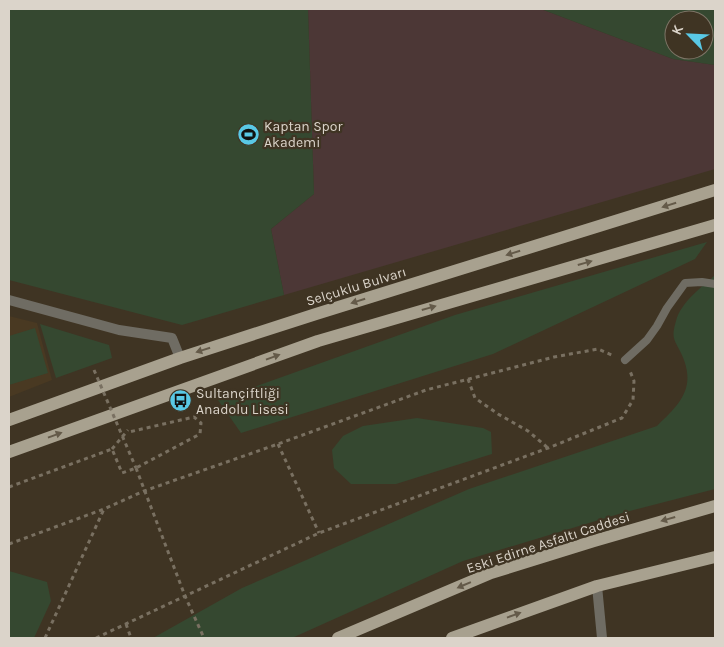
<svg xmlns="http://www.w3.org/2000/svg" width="724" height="647" viewBox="0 0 724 647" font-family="Karla,sans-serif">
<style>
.built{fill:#493922}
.industrial{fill:#4c3736}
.green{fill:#354830;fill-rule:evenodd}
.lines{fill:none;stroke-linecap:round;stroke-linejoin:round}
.path{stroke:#797061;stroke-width:3;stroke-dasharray:4 4;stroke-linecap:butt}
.service{stroke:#6f6c63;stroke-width:8}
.minor{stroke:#6f6c63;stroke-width:10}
.primary{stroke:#a8a18f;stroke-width:12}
.path-bridge{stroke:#797061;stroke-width:3;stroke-dasharray:4 4;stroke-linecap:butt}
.oneway{fill:#645a49}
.labels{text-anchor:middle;stroke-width:4.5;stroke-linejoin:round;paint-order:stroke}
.poi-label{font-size:14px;fill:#dbd4ca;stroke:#3f3423;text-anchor:start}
.street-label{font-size:14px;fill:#dbd4ca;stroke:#3f3423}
</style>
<rect width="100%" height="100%" fill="#3f3423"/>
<path class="built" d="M9,316l28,7 15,57 -43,17z"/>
<path class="industrial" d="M308,9h233l132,50 42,6v104l-431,126 -13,-66 43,-35z"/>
<g class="green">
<path d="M9,9h299l6,185 -43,35 13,66 -102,30 -173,-45z"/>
<path d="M541,9h174v56l-42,-6zM674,20h30v30h-30z"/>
<path d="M707,242l-12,17 -202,95 -252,79 -23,-33 237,-85z"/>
<path d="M715,275v214l-93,24 -159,48 -171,77h-139l89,-50 227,-99 188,-63c24,-23 40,-39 24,-73 -7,-14 -10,-15 -5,-32 5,-19 25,-33 39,-46z"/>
<path d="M40,324l69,21 3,13 -56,20z"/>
<path d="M35,328l13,45 -39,12v-49z"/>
<path d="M417,418l66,10 8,4 1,22 -96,30h-45l-17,-16 -2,-18 11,-14 20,-10z"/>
<path d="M9,571l38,11 4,19 -17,37h-25z"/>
</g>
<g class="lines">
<g class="path">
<path d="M468,379l7,19 23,16 30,17 20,17"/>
<path d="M278,444l41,89"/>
<path d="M112,449l16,-19"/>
<path d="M136,468l49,128 19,42"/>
<path d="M9,487l103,-38 10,24 14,-5 64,-34 1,-11 -7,-6 -65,15"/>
<path d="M9,544l95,-35 40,-18 134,-47 148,-54 128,-33 44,-8 16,7"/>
<path d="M126,624l5,14"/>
<path d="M45,638l59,-129"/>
<path d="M96,638l223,-105 229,-85 74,-30 11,-18 1,-19 -4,-10"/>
</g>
<path class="service" d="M625,360l22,-20 10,-14 10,-18 18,-25 17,-1 13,2"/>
<g class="minor">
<path d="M9,300l110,30 53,8 8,20"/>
<path d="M597,586l5,52"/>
</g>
<g class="primary">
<path d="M9,420l171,-62 136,-44 399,-124"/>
<path d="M9,452l309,-111 397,-116"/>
<path d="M338,638l153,-65 103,-32 121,-35"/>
<path d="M452,638l145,-52 118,-29"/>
</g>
<path class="path-bridge" d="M94,370l42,98"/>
</g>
<defs><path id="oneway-solid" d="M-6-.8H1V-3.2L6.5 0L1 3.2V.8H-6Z" transform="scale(1.25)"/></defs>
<g class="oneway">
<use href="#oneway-solid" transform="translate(669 205) rotate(163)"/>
<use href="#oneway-solid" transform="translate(513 253) rotate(163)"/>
<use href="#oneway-solid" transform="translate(585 263) rotate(-16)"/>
<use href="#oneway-solid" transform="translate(358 301) rotate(163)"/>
<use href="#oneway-solid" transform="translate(429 308) rotate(-16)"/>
<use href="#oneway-solid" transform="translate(203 350) rotate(162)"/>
<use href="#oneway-solid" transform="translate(273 357) rotate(-20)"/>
<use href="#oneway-solid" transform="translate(55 435) rotate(-20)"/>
<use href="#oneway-solid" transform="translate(668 519) rotate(164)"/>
<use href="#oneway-solid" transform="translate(464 585) rotate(157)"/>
<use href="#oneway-solid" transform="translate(514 615) rotate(-20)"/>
</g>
<defs>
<symbol id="stadium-disc" viewBox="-11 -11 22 22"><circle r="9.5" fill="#59c8e5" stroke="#3f3423"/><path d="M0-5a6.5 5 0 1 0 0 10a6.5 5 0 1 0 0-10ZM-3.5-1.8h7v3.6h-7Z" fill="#111"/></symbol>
<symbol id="bus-disc" viewBox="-11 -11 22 22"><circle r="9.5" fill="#59c8e5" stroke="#3f3423"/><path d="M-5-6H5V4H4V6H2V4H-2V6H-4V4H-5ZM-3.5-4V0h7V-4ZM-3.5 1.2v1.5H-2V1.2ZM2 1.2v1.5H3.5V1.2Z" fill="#111"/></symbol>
</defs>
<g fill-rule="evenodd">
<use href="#stadium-disc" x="236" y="122" width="25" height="25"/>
<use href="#bus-disc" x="168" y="388" width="25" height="25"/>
</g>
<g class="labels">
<g class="poi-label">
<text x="264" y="131">Kaptan Spor<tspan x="264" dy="16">Akademi</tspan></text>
<text x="196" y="398">Sultançiftliği<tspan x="196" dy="16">Anadolu Lisesi</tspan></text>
</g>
<g class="street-label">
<text transform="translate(356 286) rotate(-17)" y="5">Selçuklu Bulvarı</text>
<text transform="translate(548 542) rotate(-18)" y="5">Eski Edirne Asfaltı Caddesi</text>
</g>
</g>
<rect width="724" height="647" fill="none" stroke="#dbd4ca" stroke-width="20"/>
<g transform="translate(689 35) rotate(294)"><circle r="24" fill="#3f3423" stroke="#7d7466"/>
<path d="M0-4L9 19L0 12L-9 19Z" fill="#59c8e5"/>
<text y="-8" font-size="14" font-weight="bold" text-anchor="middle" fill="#dbd4ca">K</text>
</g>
</svg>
